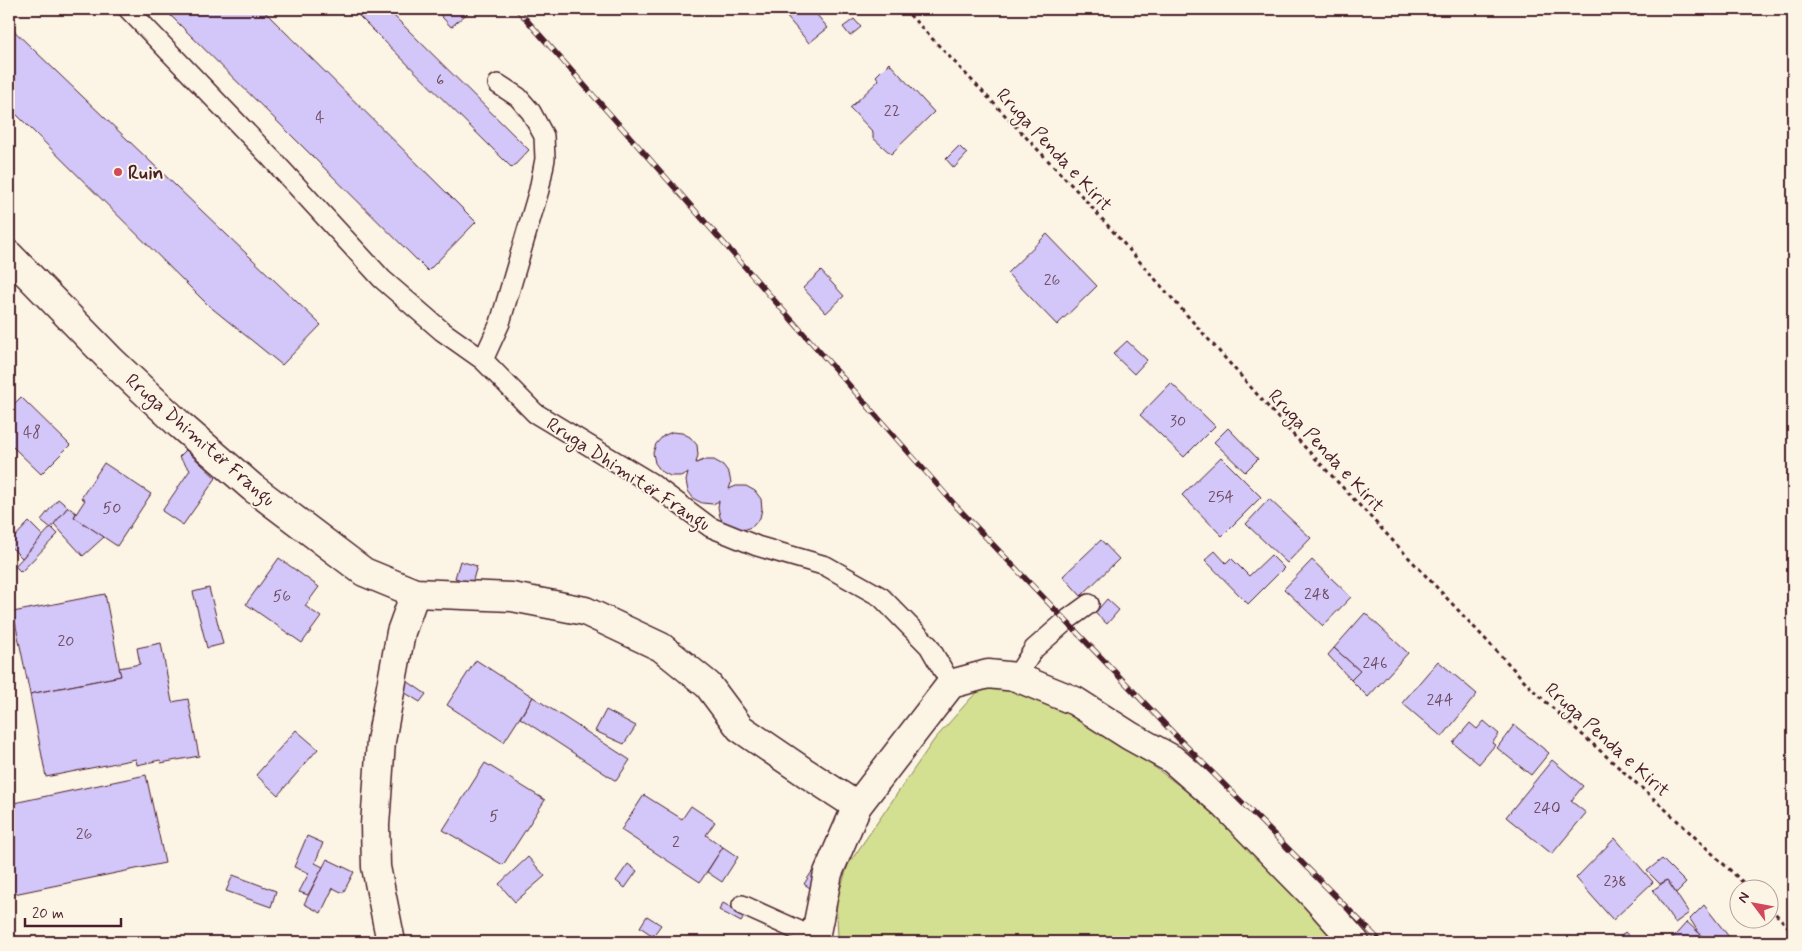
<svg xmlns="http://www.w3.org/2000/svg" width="1802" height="951" viewBox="0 0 1802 951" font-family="Mynerve,sans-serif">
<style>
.green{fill:#d3df91;stroke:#8e7f5e}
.building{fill:#d3c6f8;stroke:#4a1f2b}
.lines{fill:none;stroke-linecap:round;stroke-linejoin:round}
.service-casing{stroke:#4a1f2b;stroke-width:22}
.minor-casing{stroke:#4a1f2b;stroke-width:31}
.path{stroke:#4a1f2b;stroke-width:3;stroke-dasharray:4 4;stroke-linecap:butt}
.service{stroke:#fcf5e5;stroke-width:19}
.minor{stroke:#fcf5e5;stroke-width:28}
.rail-casing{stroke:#4a1f2b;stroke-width:5.5}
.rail{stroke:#fcf5e5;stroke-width:4;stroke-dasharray:11;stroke-linecap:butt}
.poi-dot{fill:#d1495b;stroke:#fcf5e5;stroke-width:2}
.labels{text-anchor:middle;stroke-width:4;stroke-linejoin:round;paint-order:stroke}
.number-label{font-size:16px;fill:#6c495e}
.street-label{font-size:19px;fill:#4a1f2b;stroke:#fcf5e5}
.poi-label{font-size:19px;font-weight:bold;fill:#4a1f2b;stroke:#fcf5e5;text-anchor:start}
</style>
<rect width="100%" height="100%" fill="#fcf5e5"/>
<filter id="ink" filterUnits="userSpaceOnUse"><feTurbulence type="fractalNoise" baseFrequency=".02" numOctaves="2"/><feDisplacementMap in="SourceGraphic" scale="10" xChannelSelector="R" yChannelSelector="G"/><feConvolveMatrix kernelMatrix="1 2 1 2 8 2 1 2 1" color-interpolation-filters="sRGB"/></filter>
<g filter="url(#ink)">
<path class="green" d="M985,686l41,1 72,38 126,94 118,123h-501l-3,-6 -2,-34 12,-37 86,-125 37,-42z"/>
<g class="building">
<path d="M164,9h98l214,213 -48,49z"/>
<path d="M352,9h35l142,141 -17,18z"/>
<path d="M435,9h31l3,3 -18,15z"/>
<path d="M780,9h32l16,19 -19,15z"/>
<path d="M854,19l7,8 -11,9 -7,-9z"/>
<path d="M9,26l312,299 -39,40 -74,-60 -199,-198z"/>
<path d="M889,63l45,49 -43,42 -18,-16v-6l-23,-24 29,-28 -3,-4z"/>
<path d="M959,146l8,8 -13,14 -8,-9z"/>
<path d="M1047,234l50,52 -40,39 -50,-52z"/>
<path d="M821,271l23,25 -18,17 -23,-25z"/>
<path d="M1127,341l20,19 -13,14 -21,-20z"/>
<path d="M1171,383l44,43 -31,31 -44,-42z"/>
<path d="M21,397l49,48 -29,29 -28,-27 -3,4 -1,-1v-34l3,-3 -3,-4z"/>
<path d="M1228,428l30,31 -13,13 -31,-30z"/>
<path d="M672,432l10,1 8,4 7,8 1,10 -2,8 8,-3h10l9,5 6,8 2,10 -2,6 7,-3h10l9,5 6,8 1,10 -2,9 -7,8 -9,4h-10l-9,-5 -5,-8 -2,-10 1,-6 -6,3 -11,-1 -8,-4 -6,-8 -2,-10 2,-8 -8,3h-10l-9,-5 -6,-8 -2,-10 3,-9 7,-8z"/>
<path d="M186,450l30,28 -33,47 -21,-14 28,-41 -11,-13z"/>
<path d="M1221,457l40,40 -39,39 -40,-41z"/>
<path d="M104,463l47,31 -34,52 -43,-29 11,-17 -4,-2z"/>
<path d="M58,499l10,8 -17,21 -10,-8z"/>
<path d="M1269,499l42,39 -24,25 -41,-39z"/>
<path d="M68,507l8,6 -2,4 30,20 -21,19 -29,-32z"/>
<path d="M29,522l14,14 -21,22 -13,-13v-2z"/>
<path d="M51,527l7,7 -37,38 -6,-6z"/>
<path d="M1101,540l18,19 -38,37 -18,-20z"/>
<path d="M1215,551l11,12 5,-5 18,18 22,-21 13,13 -36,36 -43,-44z"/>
<path d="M279,558l40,29 -14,19 16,11 -19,26 -56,-39z"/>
<path d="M1312,560l39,37 -28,29 -39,-37z"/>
<path d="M460,561l17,5 -5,17 -17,-5z"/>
<path d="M209,588l14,56 -16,4 -14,-56z"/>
<path d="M105,594l16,82 -91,18 -17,-82z"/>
<path d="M1107,599l12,11 -12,14 -12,-11z"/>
<path d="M1365,613l43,40 -40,44 -17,-17 9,-9 -26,-23z"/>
<path d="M161,643l11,59 16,-3 11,57 -38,7 -1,-3 -23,5 -1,-6 -90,18 -16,-83 91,-18 -2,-8 21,-4 -3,-16z"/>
<path d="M1334,648l26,23 -9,9 -23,-25z"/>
<path d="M476,660l57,37 -29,45 -57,-37z"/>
<path d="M1438,661l39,33 -35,43 -40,-34z"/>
<path d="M407,681l19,13 -6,8 -18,-11z"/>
<path d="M533,697l97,63 -14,21 -96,-63z"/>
<path d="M606,710l30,16 -12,18 -29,-13z"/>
<path d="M1484,721l15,13 -7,9 3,2 -16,19 -26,-21 17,-20 7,6z"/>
<path d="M1514,725l35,28 -18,22 -34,-27z"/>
<path d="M296,730l22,19 -40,46 -22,-20z"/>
<path d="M1552,760l31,26 -12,15 15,12 -34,41 -46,-37z"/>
<path d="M485,763l60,37 -42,65 -60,-35z"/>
<path d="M146,775l19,88 -156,32v-91z"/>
<path d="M644,795l38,24 9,-13 24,16 -9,13 17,12 -23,35 -79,-52z"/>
<path d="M307,836l16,7 -8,20 8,4 -15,28 -9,-3 10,-19 -15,-6z"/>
<path d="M1615,838l38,44 -40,38 -37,-42z"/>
<path d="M723,847l15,10 -16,25 -15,-10z"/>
<path d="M528,857l17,19 -30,26 -16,-18z"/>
<path d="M327,859l27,13 -11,21 -10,-5 -12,25 -17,-9z"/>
<path d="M1662,859l24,24 -10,10 -9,-13 -7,4 -13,-13z"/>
<path d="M628,864l9,7 -12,17 -9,-7z"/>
<path d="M813,870l12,8 -9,14 -12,-8z"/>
<path d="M233,875l43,16 -5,16 -45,-16z"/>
<path d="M1667,880l22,33 -14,10 -22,-33z"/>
<path d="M723,903l22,12 -4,7 -22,-12z"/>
<path d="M1704,905l29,37h-24l-10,-9 -9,-14z"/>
<path d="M647,916l14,9 -8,11 -13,-9z"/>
<path d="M1687,922l12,11 10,9h-40z"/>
<path d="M1625,932l10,10h-19z"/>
</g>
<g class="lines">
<defs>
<g id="service">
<path d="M128,9l143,149 111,121 60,52 41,29 52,53 116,70 59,44 47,19 69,20 55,31 48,49 22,38"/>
<path d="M483,360l17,-37 39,-133 6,-31 -1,-23 -13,-24 -13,-15 -20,-13"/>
<path d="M1016,677l18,-28 33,-29 22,-16"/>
<path d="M742,905l73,33"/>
</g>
<g id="minor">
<path d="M9,255l103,106 68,64 73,63 111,84 51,21 97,4 73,14 76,36 47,38 32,43 66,45 51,33"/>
<path d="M391,942l-15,-75 -1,-42 6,-84 20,-109 14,-39"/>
<path d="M817,942l-2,-4 13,-65 29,-67 94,-122 37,-10 28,3 59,24 55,35 42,23 52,45 92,94 39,44"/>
</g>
</defs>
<use href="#service" class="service-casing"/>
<use href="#minor" class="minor-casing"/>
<g class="path">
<path d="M904,9l176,185 205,232 251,267 129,116 84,79"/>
<path d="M1770,908l23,24"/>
</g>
<use href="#service" class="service"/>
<use href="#minor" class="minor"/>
<defs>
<path id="rail" d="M517,9l439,497 224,234 201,202"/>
</defs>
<use href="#rail" class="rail-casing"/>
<use href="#rail" class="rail"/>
</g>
</g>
<circle class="poi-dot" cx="118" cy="172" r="5"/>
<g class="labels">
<g class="number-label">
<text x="440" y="85">6</text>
<text x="892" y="116">22</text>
<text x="320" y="122">4</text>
<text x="1052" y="285">26</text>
<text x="1178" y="426">30</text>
<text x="32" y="437">48</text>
<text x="1221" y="502">254</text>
<text x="112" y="513">50</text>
<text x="1317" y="599">248</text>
<text x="282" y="601">56</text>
<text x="66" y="646">20</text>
<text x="1375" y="668">246</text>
<text x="1440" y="705">244</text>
<text x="1547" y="813">240</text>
<text x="494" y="821">5</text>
<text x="84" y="839">26</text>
<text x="676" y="847">2</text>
<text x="1615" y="886">238</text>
</g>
<g class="street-label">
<text transform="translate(1055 149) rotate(47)" y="7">Rruga Penda e Kirit</text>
<text transform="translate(201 439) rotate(41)" y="7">Rruga Dhimitër Frangu</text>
<text transform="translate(1327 450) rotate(47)" y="7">Rruga Penda e Kirit</text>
<text transform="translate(629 473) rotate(33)" y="7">Rruga Dhimitër Frangu</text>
<text transform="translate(1608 739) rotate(42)" y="7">Rruga Penda e Kirit</text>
</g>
<g class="poi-label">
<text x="128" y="179">Ruin</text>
</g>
</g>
<rect width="1802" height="951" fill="none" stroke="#fcf5e5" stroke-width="30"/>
<rect x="15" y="15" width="1772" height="921" fill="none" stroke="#4a1f2b" stroke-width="2" filter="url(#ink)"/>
<g transform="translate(1754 904) rotate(302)"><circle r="24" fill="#fcf5e5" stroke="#b59f9b"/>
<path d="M0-4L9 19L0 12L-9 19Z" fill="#d1495b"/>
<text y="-8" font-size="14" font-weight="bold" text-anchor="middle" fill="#4a1f2b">N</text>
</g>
<path d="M25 918v8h96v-8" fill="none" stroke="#4a1f2b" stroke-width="2.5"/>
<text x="32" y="918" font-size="15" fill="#4a1f2b" stroke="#fcf5e5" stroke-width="4" paint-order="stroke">20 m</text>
</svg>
